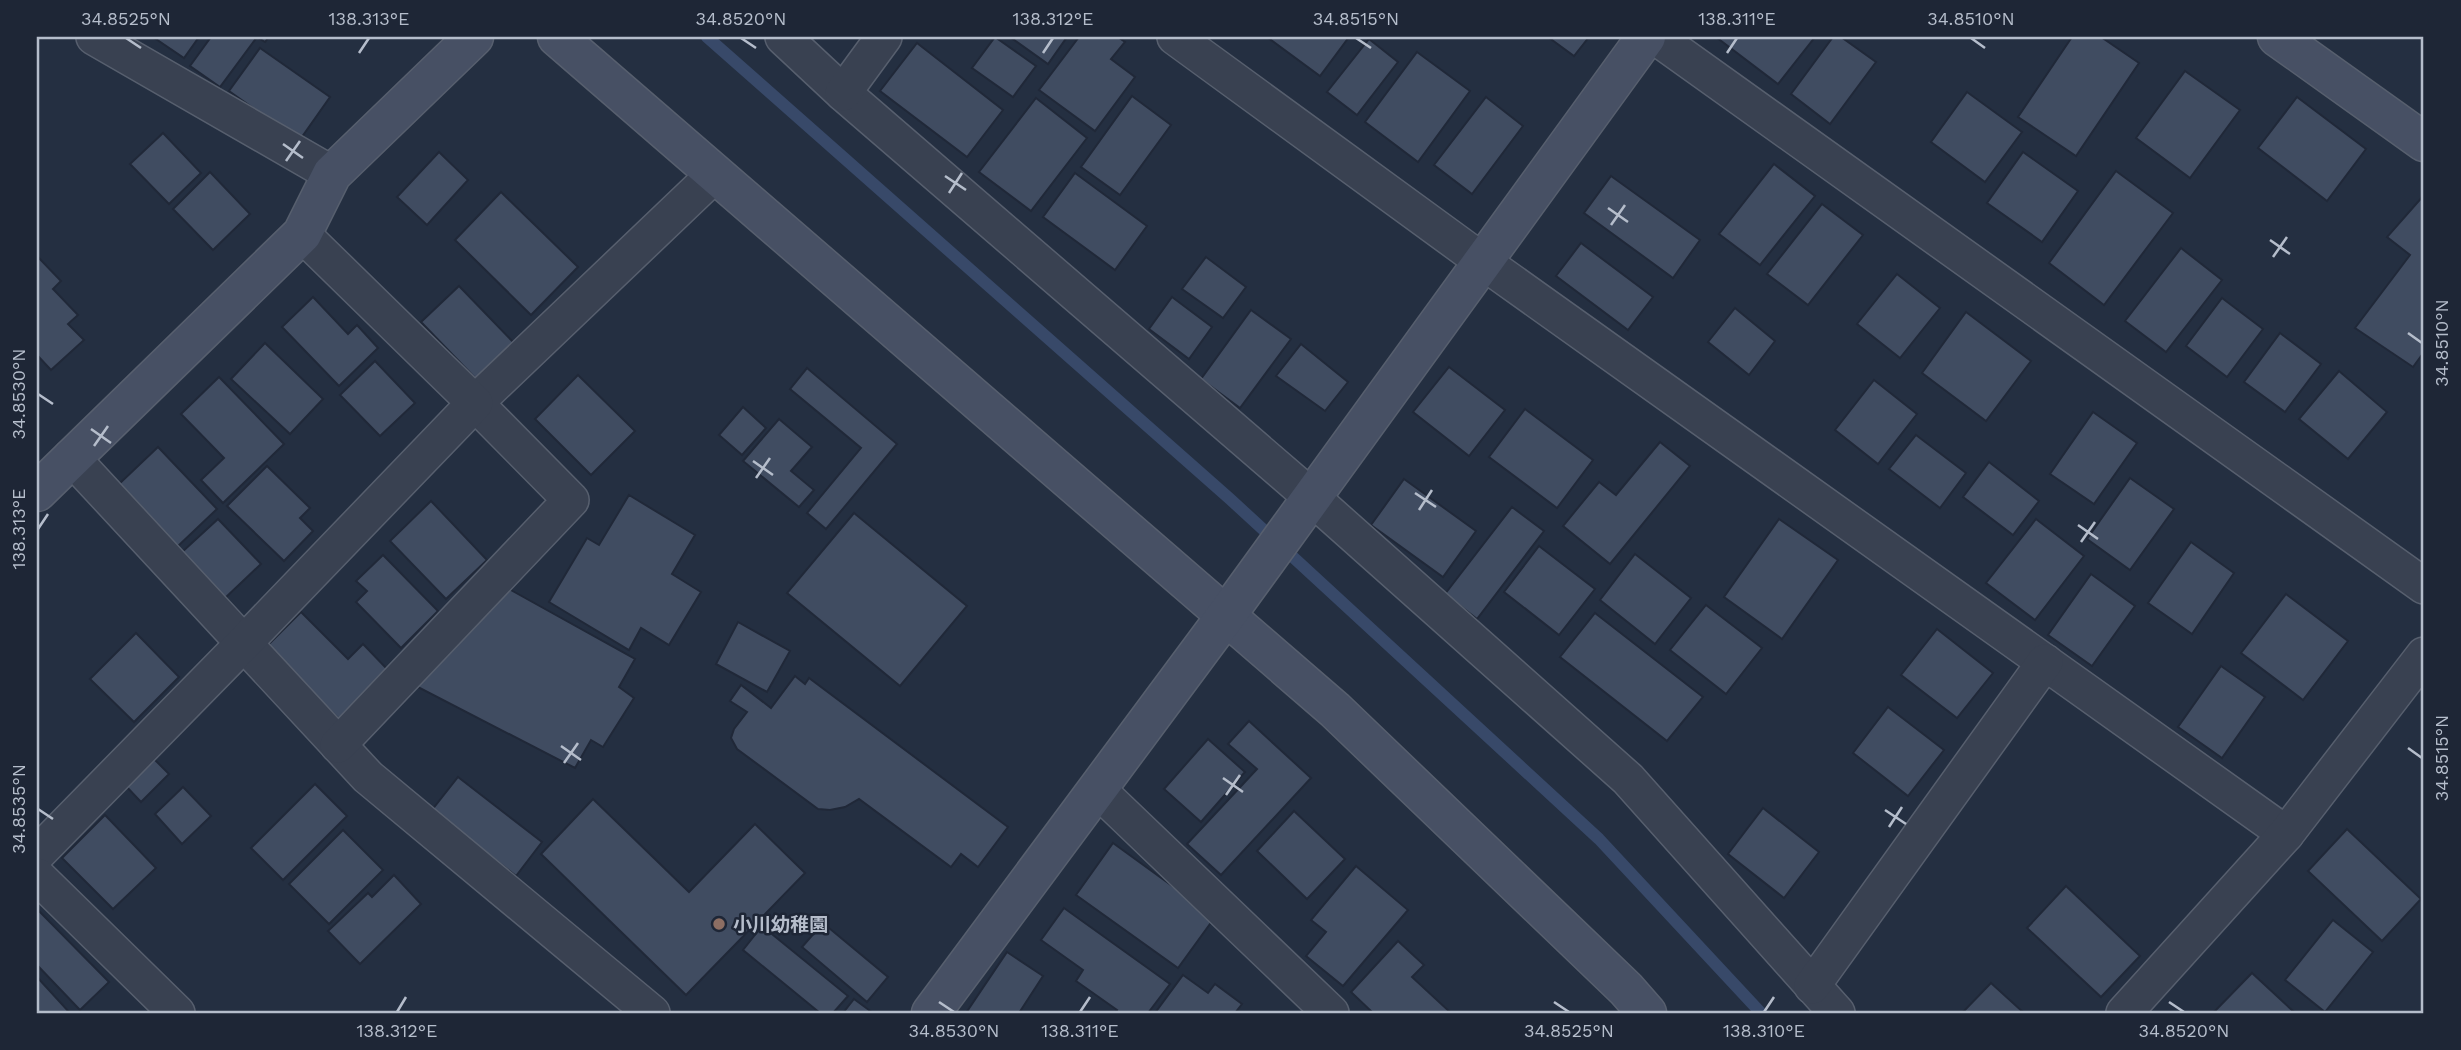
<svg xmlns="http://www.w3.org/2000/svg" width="2461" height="1050" viewBox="0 0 2461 1050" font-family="'Work Sans','Noto Sans JP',sans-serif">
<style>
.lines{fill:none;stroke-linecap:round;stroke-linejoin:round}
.stream{stroke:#384969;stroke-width:12}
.building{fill:#404c61;stroke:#202838;stroke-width:2}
.street-casing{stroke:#575f6e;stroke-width:38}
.secondary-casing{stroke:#575f6e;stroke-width:41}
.street{stroke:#394151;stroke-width:35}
.secondary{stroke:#475064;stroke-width:38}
.ticks{fill:none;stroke:#b5bdcb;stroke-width:2.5}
.education-dot{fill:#8d6e63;stroke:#1e2636;stroke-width:2.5}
.labels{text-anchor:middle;stroke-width:5;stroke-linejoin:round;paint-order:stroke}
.poi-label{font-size:19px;font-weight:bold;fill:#b5bdcb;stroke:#1e2636;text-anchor:start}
.neatline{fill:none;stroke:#b5bdcb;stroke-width:2.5}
.ticks-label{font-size:18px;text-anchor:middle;fill:#b5bdcb}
</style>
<rect width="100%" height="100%" fill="#242f41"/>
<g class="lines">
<path class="stream" d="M707,37l523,462 369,340 162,174"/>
</g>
<g class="building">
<path d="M153,37h46l-15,21z"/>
<path d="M211,37h58l-4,5 -8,-5 -37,50 -30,-21z"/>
<path d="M995,37l41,29 -23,31 -41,-29z"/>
<path d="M1010,37h57l-19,27z"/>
<path d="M1079,37h39l7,5 -14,17 24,18 -40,54 -56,-41z"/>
<path d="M1267,37h82l-29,39z"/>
<path d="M1548,37h41l-15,19z"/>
<path d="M1716,37h99l-37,47z"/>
<path d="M1833,37h8l35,25 -46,62 -39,-30z"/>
<path d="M2072,37h29l38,26 -63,93 -58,-39z"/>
<path d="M1369,39l29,23 -41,53 -30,-23z"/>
<path d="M917,43l86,67 -36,47 -87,-66z"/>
<path d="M260,48l70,49 -31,44 -70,-50z"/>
<path d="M1417,52l53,39 -52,71 -53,-40z"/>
<path d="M2185,71l55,39 -50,68 -54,-40z"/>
<path d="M1967,92l55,40 -37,50 -54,-40z"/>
<path d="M1132,96l39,29 -51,70 -39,-28z"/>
<path d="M1486,97l37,29 -51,68 -38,-29z"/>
<path d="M2297,97l69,52 -39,52 -69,-53z"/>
<path d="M1036,98l51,40 -56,73 -52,-39z"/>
<path d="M163,133l38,40 -32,31 -39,-40z"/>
<path d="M439,152l29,28 -41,45 -30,-28z"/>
<path d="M2023,152l55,39 -36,51 -55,-39z"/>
<path d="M1774,164l41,32 -55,69 -41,-31z"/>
<path d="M2116,171l57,42 -69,92 -55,-42z"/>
<path d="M210,172l40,42 -37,36 -40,-41z"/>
<path d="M1075,173l72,53 -32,44 -72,-53z"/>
<path d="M1611,176l89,64 -27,38 -89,-65z"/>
<path d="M501,192l77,75 -47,48 -76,-75z"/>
<path d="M2424,195v157l-11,15 -58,-39 55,-73 -23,-18z"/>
<path d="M1822,204l41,31 -55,70 -41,-31z"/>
<path d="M1581,243l72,54 -25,33 -72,-54z"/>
<path d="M2181,248l41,32 -56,72 -41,-31z"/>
<path d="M37,256l24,25 -8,8 25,26 -10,9 16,16 -33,30 -14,-15z"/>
<path d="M1206,257l40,30 -23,31 -41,-29z"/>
<path d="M1897,274l43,34 -40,50 -43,-34z"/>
<path d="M459,286l56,58 -38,36 -56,-58z"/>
<path d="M313,297l35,37 9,-9 21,23 -39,38 -57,-59z"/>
<path d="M1172,297l40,30 -23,32 -40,-30z"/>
<path d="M2222,298l41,31 -36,48 -41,-31z"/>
<path d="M1735,308l40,33 -26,34 -41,-33z"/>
<path d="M1251,310l40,29 -51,69 -39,-29z"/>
<path d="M1966,312l65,49 -45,60 -64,-48z"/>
<path d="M2280,333l41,31 -36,48 -41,-30z"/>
<path d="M265,343l58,56 -33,35 -59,-55z"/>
<path d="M1301,344l47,38 -23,29 -49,-35z"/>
<path d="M375,361l40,42 -35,33 -40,-41z"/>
<path d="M1449,367l56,43 -36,46 -56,-44z"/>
<path d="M807,368l90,76 -71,85 -19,-16 54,-65 -71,-59z"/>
<path d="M2339,371l48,41 -39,47 -49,-40z"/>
<path d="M578,375l57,56 -44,44 -56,-56z"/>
<path d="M219,377l65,67 -61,59 -22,-23 23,-22 -43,-44z"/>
<path d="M1874,380l43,34 -39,50 -43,-34z"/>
<path d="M743,407l23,21 -24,27 -23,-20z"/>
<path d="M1525,409l68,51 -36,48 -68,-51z"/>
<path d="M2093,412l44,31 -43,61 -44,-30z"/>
<path d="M779,419l33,28 -21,24 23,19 -15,17 -56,-46z"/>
<path d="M1916,435l50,38 -26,35 -51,-39z"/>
<path d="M1660,442l30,24 -80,98 -47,-38 36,-44 17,13z"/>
<path d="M158,447l59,62 -40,38 -59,-62z"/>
<path d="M1989,462l50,39 -26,34 -50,-38z"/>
<path d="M267,466l43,42 -10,10 13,13 -29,30 -57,-55z"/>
<path d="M2130,478l44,31 -44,61 -43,-31z"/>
<path d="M1404,479l72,52 -33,46 -72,-52z"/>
<path d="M629,495l66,40 -23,39 29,18 -32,53 -28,-17 -12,22 -80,-48 38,-64 12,7z"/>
<path d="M431,501l56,59 -41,39 -56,-58z"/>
<path d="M1512,507l32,24 -67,88 -32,-25z"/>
<path d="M854,513l113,93 -67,80 -113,-93z"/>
<path d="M218,519l43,45 -37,35 -43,-46z"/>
<path d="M1779,519l59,41 -56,79 -58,-42z"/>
<path d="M2036,519l48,37 -49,64 -49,-37z"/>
<path d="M2191,542l43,31 -42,61 -44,-31z"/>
<path d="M1539,546l56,43 -36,46 -55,-43z"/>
<path d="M1635,554l56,44 -36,46 -55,-44z"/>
<path d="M383,555l55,56 -37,37 -45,-46 11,-11 -11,-10z"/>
<path d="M2091,574l44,32 -43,60 -44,-31z"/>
<path d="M509,589l126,70 -16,28 15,11 -31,49 -12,-7 -16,28 -163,-84z"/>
<path d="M2286,594l62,47 -45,59 -62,-47z"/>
<path d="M1706,605l56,43 -36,46 -56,-44z"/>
<path d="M301,612l47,47 15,-15 25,26 -49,49 -73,-72z"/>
<path d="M1595,613l108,84 -36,44 -107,-84z"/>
<path d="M738,622l52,29 -23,41 -51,-28z"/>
<path d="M1937,629l56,44 -36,45 -56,-43z"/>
<path d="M136,633l43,44 -45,45 -44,-43z"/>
<path d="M2221,666l44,31 -43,61 -44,-31z"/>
<path d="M795,676l10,8 4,-6 199,149 -30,40 -17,-13 -10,13 -92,-68 -14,8 -15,3 -12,-1 -81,-60 -6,-11 3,-9 13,-17 -17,-11 11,-16 30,23z"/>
<path d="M1888,707l56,43 -36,46 -55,-43z"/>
<path d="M1249,721l62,57 -90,97 -34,-31 70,-75 -29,-25z"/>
<path d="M1208,739l37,33 -44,50 -37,-33z"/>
<path d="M152,757l17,17 -28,28 -17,-18z"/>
<path d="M458,777l84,65 -26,34 -84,-66z"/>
<path d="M315,784l32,32 -64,64 -32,-32z"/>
<path d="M183,787l28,29 -29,28 -27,-30z"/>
<path d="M593,799l96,93 66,-68 50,49 -119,122 -145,-141z"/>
<path d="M1763,808l56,44 -35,46 -56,-44z"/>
<path d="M1294,811l51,48 -38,40 -50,-48z"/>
<path d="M105,815l51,53 -43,41 -51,-51z"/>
<path d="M2347,829l74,70 -39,42 -74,-70z"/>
<path d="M343,830l40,40 -54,54 -40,-40z"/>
<path d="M1113,843l102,74 -37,51 -102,-73z"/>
<path d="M1356,866l52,44 -65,76 -37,-30 20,-24 -15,-12z"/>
<path d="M394,875l27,29 -61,60 -32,-33 40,-38 4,4z"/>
<path d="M2066,886l74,70 -39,41 -74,-69z"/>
<path d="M1064,908l106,76 -22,29h-33l2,-3 -41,-29 7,-11 -42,-30z"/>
<path d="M37,909l72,73 -29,28 -43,-45z"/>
<path d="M2333,920l40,32 -48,60 -40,-32z"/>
<path d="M823,923l65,54 -21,25 -65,-55z"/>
<path d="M762,926l86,70 -15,17h-13l-77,-63z"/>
<path d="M1398,941l26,24 -12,12 39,36h-78l-22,-21z"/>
<path d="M1007,952l36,24 -24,37h-53z"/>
<path d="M2252,973l43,40h-82z"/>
<path d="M1183,975l25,18 7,-9 27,20 -7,9h-80z"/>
<path d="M37,977l33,36h-33z"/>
<path d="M1991,983l33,30h-62z"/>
<path d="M854,999l19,14h-30z"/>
</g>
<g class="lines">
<defs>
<g id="street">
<path d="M94,37l238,137"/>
<path d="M783,37l60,56 467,403 318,283 209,234"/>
<path d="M1175,37l307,224 804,573"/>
<path d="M1656,37l768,549"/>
<path d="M843,93l41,-56"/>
<path d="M71,457l297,320 284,236"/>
<path d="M338,745l233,-245 -96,-97 240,-229"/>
<path d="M1098,790l233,223"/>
<path d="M37,854l206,-210 232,-241 -173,-169"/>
<path d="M37,876l140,137"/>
<path d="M1812,986l233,-324"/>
<path d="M2124,1013l162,-179 138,-179"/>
</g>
<g id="secondary">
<path d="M557,37l778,673 291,279 21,24"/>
<path d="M2277,37l147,105"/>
<path d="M37,492l265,-258 30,-60 142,-137"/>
<path d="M931,1013l294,-396 421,-580"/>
</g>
</defs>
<use href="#street" class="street-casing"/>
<use href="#secondary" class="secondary-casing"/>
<use href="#street" class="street"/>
<use href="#secondary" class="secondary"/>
</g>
<path class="ticks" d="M126,38l15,10M741,38l15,10M1356,38l15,10M1971,38l14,10M359,53l10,-15M1043,53l10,-15M1727,53l10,-15M283,144l20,14M286,161l14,-20M945,176l21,14M949,193l13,-20M1608,208l20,14M1611,225l14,-20M2270,240l20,14M2273,257l14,-20M2408,333l14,10M38,394l15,10M91,429l20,14M94,446l14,-20M753,461l20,14M756,478l14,-20M1415,493l21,14M1419,510l13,-20M2078,525l20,14M38,529l10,-15M2081,542l14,-20M561,746l20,14M2408,748l14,10M564,763l14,-20M1223,778l20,14M1226,795l14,-20M38,809l15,10M1885,810l21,14M1889,827l13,-20M939,1002l15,10M1554,1002l15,10M2169,1002l15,10M397,1012l9,-15M1080,1012l10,-15M1764,1012l10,-15"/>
<circle class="education-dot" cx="719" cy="924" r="7"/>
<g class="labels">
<g class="poi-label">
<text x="733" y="931">小川幼稚園</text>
</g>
</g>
<rect width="2461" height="1050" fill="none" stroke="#1e2636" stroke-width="77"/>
<rect x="38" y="38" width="2384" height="974" class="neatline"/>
<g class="ticks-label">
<text x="126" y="25">34.8525°N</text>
<text x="369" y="25">138.313°E</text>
<text x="741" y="25">34.8520°N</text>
<text x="1053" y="25">138.312°E</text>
<text x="1356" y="25">34.8515°N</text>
<text x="1737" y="25">138.311°E</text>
<text x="1971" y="25">34.8510°N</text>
<text transform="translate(2442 343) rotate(-90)" y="6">34.8510°N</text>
<text transform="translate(19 394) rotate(-90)" y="6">34.8530°N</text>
<text transform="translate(19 529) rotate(-90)" y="6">138.313°E</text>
<text transform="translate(2442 758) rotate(-90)" y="6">34.8515°N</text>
<text transform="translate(19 809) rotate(-90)" y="6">34.8535°N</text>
<text x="397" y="1037">138.312°E</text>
<text x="954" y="1037">34.8530°N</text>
<text x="1080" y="1037">138.311°E</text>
<text x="1569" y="1037">34.8525°N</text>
<text x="1764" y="1037">138.310°E</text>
<text x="2184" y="1037">34.8520°N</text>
</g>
</svg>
